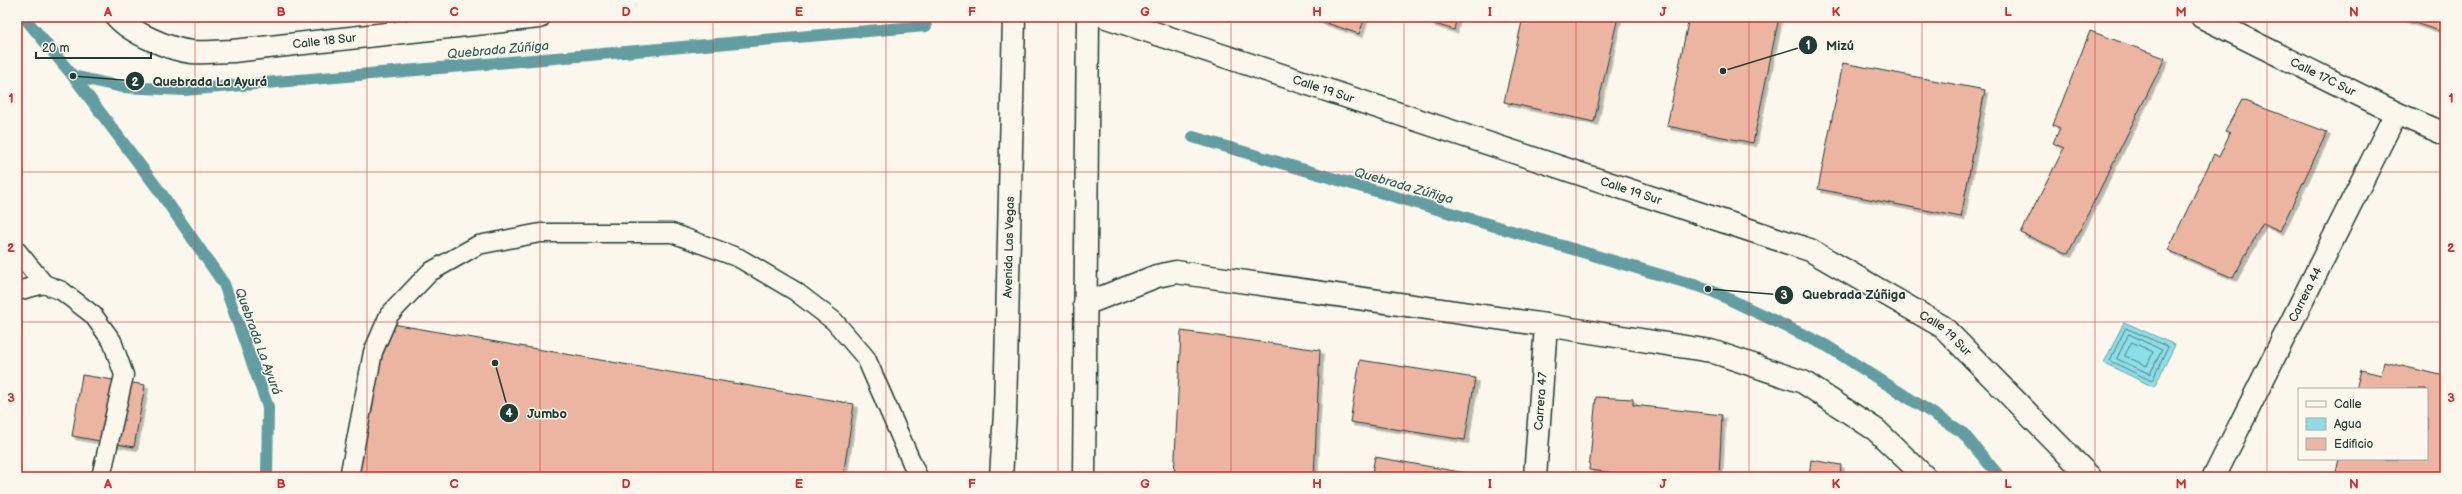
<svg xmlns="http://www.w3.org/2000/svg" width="2462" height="494" viewBox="0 0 2462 494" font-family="'Balsamiq Sans',sans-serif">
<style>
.water{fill:#8edee9;stroke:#629ea1}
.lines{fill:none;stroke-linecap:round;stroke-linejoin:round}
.shore{stroke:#4b7d7c;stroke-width:1}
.stream{stroke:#629ea1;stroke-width:12}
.building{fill:#ecb5a2;stroke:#1f3d34;filter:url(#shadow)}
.lane-casing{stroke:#1f3d34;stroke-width:21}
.street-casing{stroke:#1f3d34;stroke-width:25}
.primary-casing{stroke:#1f3d34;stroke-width:25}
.lane{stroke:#fbf7ec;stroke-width:18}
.street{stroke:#fbf7ec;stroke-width:22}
.primary{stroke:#fbf7ec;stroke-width:22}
.grid{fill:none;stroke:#d62828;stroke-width:1;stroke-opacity:0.55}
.labels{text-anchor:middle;stroke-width:3;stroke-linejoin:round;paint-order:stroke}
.street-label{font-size:12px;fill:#1f3d34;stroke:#fbf7ec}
.water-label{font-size:13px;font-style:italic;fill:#355d58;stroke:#fbf7ec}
.leader{fill:none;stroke:#1f3d34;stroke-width:1.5}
.callout-dot{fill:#1f3d34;stroke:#fbf7ec;stroke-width:1.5}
.mark-label{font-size:12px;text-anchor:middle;font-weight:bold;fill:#fff}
.callout-label{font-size:13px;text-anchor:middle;font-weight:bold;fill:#1f3d34;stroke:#fbf7ec;stroke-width:3;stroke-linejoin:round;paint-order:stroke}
.neatline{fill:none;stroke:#d62828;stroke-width:1.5}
.grid-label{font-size:13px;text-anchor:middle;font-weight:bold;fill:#d62828}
</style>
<defs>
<filter id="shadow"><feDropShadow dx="3.5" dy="3.5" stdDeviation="0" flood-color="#0004"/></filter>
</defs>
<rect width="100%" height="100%" fill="#fbf7ec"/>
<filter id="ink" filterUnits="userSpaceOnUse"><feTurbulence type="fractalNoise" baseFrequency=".025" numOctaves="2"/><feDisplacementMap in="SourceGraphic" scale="8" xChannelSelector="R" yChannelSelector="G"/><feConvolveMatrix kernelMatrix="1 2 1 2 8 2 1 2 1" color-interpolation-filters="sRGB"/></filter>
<g filter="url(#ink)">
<path class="water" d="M2124,322l51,23 -21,42 -50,-24z"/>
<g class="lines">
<g class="shore">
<path d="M2126,328l42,19 -16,34 -42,-20z"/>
<path d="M2129,334l33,16 -12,24 -33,-15z"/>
<path d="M2132,342l21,10 -6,14 -22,-10z"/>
</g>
<g class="stream">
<path d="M24,17l49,59 88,117 63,91 44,123 -1,70"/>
<path d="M73,76l49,11 62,3 742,-64"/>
<path d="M1193,137l515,152 119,57 135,86 38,45"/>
</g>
</g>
<g class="building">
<path d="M1309,17h56l-6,17z"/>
<path d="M1413,17h44l-3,13z"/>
<path d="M1523,17h95l-24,105 -90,-20z"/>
<path d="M1689,17h90l-26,126 -86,-17z"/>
<path d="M2397,17h48v16z"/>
<path d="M2090,31l75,27 -97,196 -47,-21 43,-85 -11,-5 7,-15 -7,-3z"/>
<path d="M1843,63l142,27 -24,127 -143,-28z"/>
<path d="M2242,100l85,32 -47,99 -17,-8 -30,55 -65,-28 46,-96 5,3 11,-24 -5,-2z"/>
<path d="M381,322l473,82 -11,73h-495z"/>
<path d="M1181,331l139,19 -6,127h-140z"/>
<path d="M1360,360l115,18 -10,62 -115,-18z"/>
<path d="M2384,362l61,14v101h-110l4,-18h88v-70h-71l5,-19 20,5z"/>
<path d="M82,375l63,10 -11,62 -62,-11z"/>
<path d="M1596,397l37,2v6l89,10 -3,62h-68l-62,-7z"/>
<path d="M1375,457l102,18 -1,2h-105z"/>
<path d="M1811,460l30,5 -1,11 5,1h-36z"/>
</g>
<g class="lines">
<defs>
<g id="lane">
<path d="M17,251l27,33 18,7 31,24 19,26 12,34 -23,102"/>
<path d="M17,291l27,-7"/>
<path d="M349,477l24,-125 16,-37 41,-43 48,-27 62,-12h132l67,25 56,33 39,30 32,37 52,119"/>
</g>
<g id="street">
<path id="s1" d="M117,17c14,16 54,33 75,35 14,1 28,-1 41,-1l306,-34"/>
<path id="s2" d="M1106,17l704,233 133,77 147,150"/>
<path id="s3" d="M2202,17l194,96 49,21"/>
<path d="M1085,304l72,-28 19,-4 370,53 165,26 92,31 73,48 49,47"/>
<path id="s4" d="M1535,477l11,-152"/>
<path id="s5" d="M2214,477l182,-364"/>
</g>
<g id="primary">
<path id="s6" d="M1001,477l4,-64 9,-396"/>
<path d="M1084,477l4,-460"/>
</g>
</defs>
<use href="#lane" class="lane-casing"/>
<use href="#street" class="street-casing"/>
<use href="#primary" class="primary-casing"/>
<use href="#lane" class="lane"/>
<use href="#street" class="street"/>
<use href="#primary" class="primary"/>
</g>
</g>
<path class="grid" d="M195,17v460M367,17v460M540,17v460M713,17v460M886,17v460M1058,17v460M1231,17v460M1404,17v460M1576,17v460M1749,17v460M1922,17v460M2095,17v460M2267,17v460M17,172h2428M17,322h2428"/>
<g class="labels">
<g class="street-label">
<text dy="4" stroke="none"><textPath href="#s1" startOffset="217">Calle 18 Sur</textPath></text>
<text dy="4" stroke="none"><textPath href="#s3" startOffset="135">Calle 17C Sur</textPath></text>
<text dy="4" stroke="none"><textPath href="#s2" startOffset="229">Calle 19 Sur</textPath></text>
<text dy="4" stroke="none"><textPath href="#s2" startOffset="553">Calle 19 Sur</textPath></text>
<text dy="4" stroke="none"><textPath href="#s6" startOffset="230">Avenida Las Vegas</textPath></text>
<text dy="4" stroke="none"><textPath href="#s5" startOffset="204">Carrera 44</textPath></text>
<text dy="4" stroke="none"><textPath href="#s2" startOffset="901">Calle 19 Sur</textPath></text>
<text dy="4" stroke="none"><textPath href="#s4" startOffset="76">Carrera 47</textPath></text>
</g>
<g class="water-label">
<text transform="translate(498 49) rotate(-5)" y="5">Quebrada Zúñiga</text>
<text transform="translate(1404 185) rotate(16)" y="5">Quebrada Zúñiga</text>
<text transform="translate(259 341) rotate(70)" y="5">Quebrada La Ayurá</text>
</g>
</g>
<path class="leader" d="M1723 71L1808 45M73 76L135 81M1708 289L1784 295M495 363L509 413"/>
<g class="callout-dot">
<circle cx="1723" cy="71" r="4"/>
<circle cx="73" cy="76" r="4"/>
<circle cx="1708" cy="289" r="4"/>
<circle cx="495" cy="363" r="4"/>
<circle cx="1808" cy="45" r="10"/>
<circle cx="135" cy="81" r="10"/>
<circle cx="1784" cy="295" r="10"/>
<circle cx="509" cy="413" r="10"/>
</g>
<g class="mark-label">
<text x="1808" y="49">1</text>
<text x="135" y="86">2</text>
<text x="1784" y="299">3</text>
<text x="509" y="417">4</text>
</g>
<g class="callout-label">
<text x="1840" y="50">Mizú</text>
<text x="210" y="86">Quebrada La Ayurá</text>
<text x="1854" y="299">Quebrada Zúñiga</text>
<text x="547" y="418">Jumbo</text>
</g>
<rect width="2462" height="494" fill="none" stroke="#fbf7ec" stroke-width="44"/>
<rect x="2298" y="388" width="130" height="72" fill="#fbf7ec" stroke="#a3ada2"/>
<rect x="2306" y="401" width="20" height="6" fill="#fbf7ec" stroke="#a3ada2"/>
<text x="2334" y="408" font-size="12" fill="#1f3d34">Calle</text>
<rect x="2306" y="418" width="20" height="12" fill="#8edee9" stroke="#a3ada2"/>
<text x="2334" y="428" font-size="12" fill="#1f3d34">Agua</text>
<rect x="2306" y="438" width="20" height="12" fill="#ecb5a2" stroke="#a3ada2"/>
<text x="2334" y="448" font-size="12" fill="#1f3d34">Edificio</text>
<path d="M36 52v6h115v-6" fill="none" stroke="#1f3d34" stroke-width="2"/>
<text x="42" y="52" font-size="12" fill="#1f3d34" stroke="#fbf7ec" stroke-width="3" paint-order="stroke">20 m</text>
<rect x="22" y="22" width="2418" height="450" class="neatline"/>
<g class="grid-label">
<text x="108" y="16">A</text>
<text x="281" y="16">B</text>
<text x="454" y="16">C</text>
<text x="626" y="16">D</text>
<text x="799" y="16">E</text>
<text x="972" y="16">F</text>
<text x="1145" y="16">G</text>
<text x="1317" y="16">H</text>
<text x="1490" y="16">I</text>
<text x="1663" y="16">J</text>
<text x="1836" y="16">K</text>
<text x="2008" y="16">L</text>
<text x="2181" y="16">M</text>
<text x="2354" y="16">N</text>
<text x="11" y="102">1</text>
<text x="2451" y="102">1</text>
<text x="11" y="252">2</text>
<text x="2451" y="252">2</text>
<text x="11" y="402">3</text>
<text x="2451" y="402">3</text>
<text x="108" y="488">A</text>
<text x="281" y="488">B</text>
<text x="454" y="488">C</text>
<text x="626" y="488">D</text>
<text x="799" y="488">E</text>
<text x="972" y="488">F</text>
<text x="1145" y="488">G</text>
<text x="1317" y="488">H</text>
<text x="1490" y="488">I</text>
<text x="1663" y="488">J</text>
<text x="1836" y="488">K</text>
<text x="2008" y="488">L</text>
<text x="2181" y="488">M</text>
<text x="2354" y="488">N</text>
</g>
</svg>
